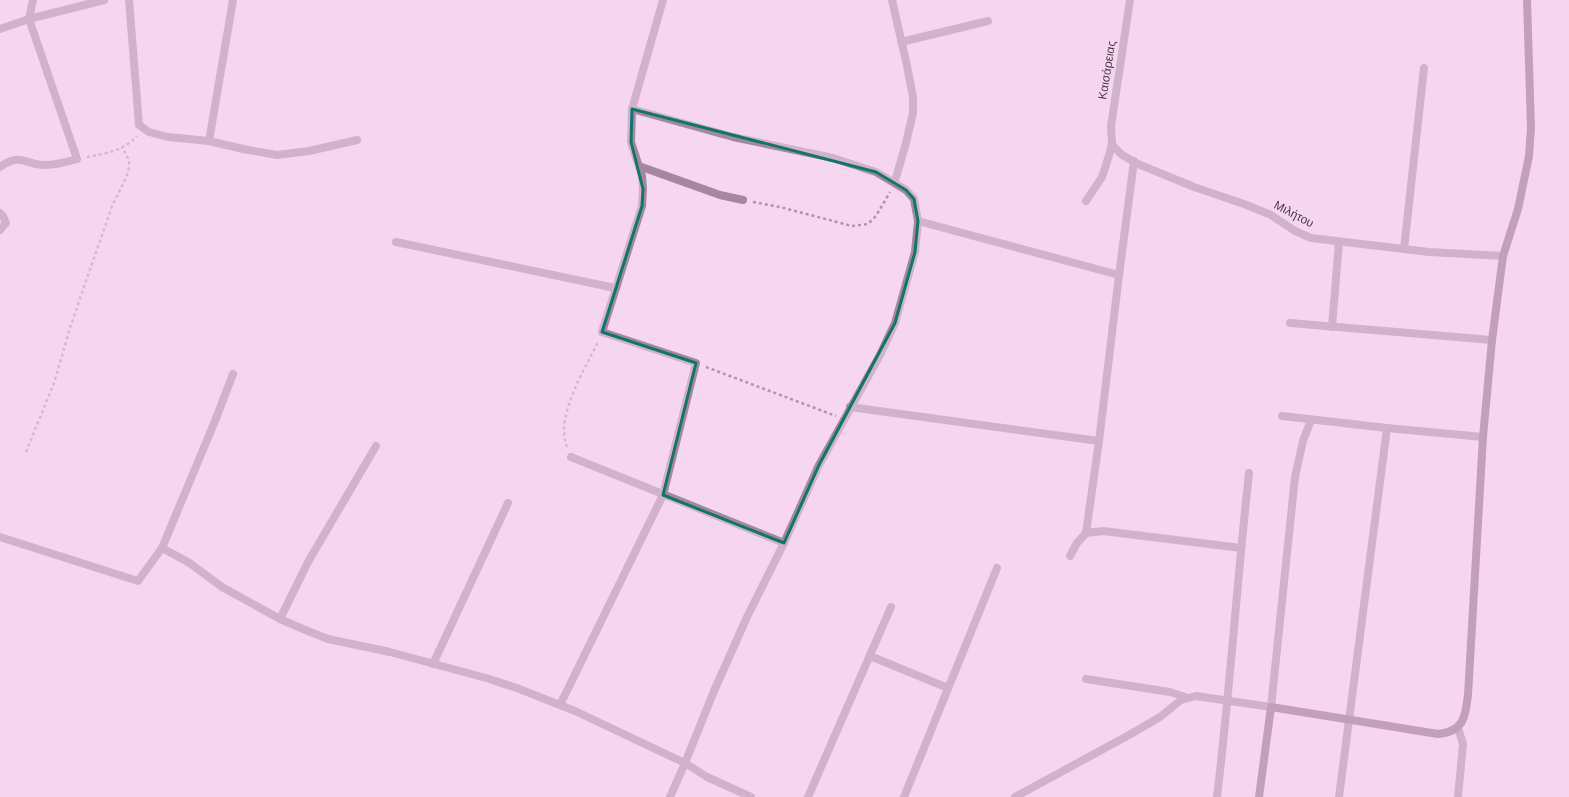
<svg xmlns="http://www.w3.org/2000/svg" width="1569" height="797" viewBox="0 0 1569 797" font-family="Barlow,sans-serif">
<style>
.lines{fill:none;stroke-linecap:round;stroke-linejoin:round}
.path{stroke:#ae96a9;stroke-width:2.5;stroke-dasharray:3 3;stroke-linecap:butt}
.street{stroke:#a5889f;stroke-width:8}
.secondary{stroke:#865d7f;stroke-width:8}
.marked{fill:none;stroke:#0f766e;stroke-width:3;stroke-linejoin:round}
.labels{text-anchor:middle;stroke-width:3.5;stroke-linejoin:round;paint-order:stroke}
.street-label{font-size:12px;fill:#453842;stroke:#f6d6f0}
</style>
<rect width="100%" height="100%" fill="#f6d6f0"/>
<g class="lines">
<g class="path">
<path d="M87,157c18,-3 38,-7 50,-21"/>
<path d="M753,202l27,5 72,19 16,-2 8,-8 14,-24"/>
<path d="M706,367l130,49"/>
<path d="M567,447c-12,-31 17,-76 31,-105"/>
<path d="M26,452l28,-69 16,-55 18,-53 25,-71 13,-26 3,-10v-8l-7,-13"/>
</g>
<g class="street">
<path d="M129,0l10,125 10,7 19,5 41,4 34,8 34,6 32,-4 48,-11"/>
<path d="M892,0l14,61 7,36v16l-7,30 -11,38"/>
<path d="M0,29l29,-10 75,-19"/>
<path d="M901,42l87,-21"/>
<path d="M209,141l24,-141"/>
<path d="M1112,145l10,10 16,9 56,23 50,17 27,11 24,16 16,7 118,14 74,4"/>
<path d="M639,166l81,29 23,5"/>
<path d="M0,167c22,-15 24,-2 45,-2 12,0 22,-3 32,-6l-48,-140 4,-19"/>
<path d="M1086,201l16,-24 4,-12 6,-20 -1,-19 19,-126"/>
<path d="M0,213l3,3 3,7 -6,7"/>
<path d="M396,242l219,46"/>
<path d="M1404,249l20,-181"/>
<path d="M1119,275l15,-114"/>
<path d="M1290,323l202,17"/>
<path d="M1332,327l7,-85"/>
<path d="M850,407l249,34 20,-166 -201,-54"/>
<path d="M1282,416l105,12 96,9"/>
<path d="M571,457l213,86"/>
<path d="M1086,533l13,-92"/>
<path d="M0,537l138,44 24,-33 26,14 34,25 58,32 23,10 25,10 62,13 96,26 31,10 58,23 110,52 29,-72 33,-74 37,-74 35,-78 61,-110 15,-32 20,-71 3,-31 -4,-22 -8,-9 -30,-18 -43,-14 -100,-21 -101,-28"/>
<path d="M162,548l53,-127 18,-47"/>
<path d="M1070,556l7,-13 9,-10 17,-2 138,17"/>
<path d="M280,619l28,-57 68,-116"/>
<path d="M870,656l78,32"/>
<path d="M433,664l75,-161"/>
<path d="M1086,679l84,13 18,6"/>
<path d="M560,705l103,-210 33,-132 -94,-31 40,-126 1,-17 -1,-13 -11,-34 1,-33 31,-109"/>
<path d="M670,797l15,-34 22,14 44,20"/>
<path d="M808,797l83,-190"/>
<path d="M904,797l93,-229"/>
<path d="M1015,797l114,-62 31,-18 21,-17 15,-4 75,11 24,-230 8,-36 8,-21"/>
<path d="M1217,797c13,-108 20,-216 32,-324"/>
<path d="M1339,797l48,-369"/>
<path d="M1458,797l5,-53 -5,-16"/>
</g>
<path class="secondary" d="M1259,797l12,-90 167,27c26,-3 27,-16 30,-39l15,-258 9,-97 11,-84 15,-47 11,-53 2,-28 -4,-128"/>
</g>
<path d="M0 0H1569V797H0ZM632,109l244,63 30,18 8,9 4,22 -3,31 -20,71 -76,142 -35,78 -121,-48 33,-132 -94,-31 40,-126 1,-17 -12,-47z" fill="#f6d6f0" fill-opacity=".55" fill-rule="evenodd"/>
<path class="marked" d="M632,109l244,63 30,18 8,9 4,22 -3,31 -20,71 -76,142 -35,78 -121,-48 33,-132 -94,-31 40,-126 1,-17 -12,-47z"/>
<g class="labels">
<g class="street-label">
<text transform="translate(1107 70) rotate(-81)" y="4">Καισάρειας</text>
<text transform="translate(1294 214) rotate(28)" y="4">Μιλήτου</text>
</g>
</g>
</svg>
